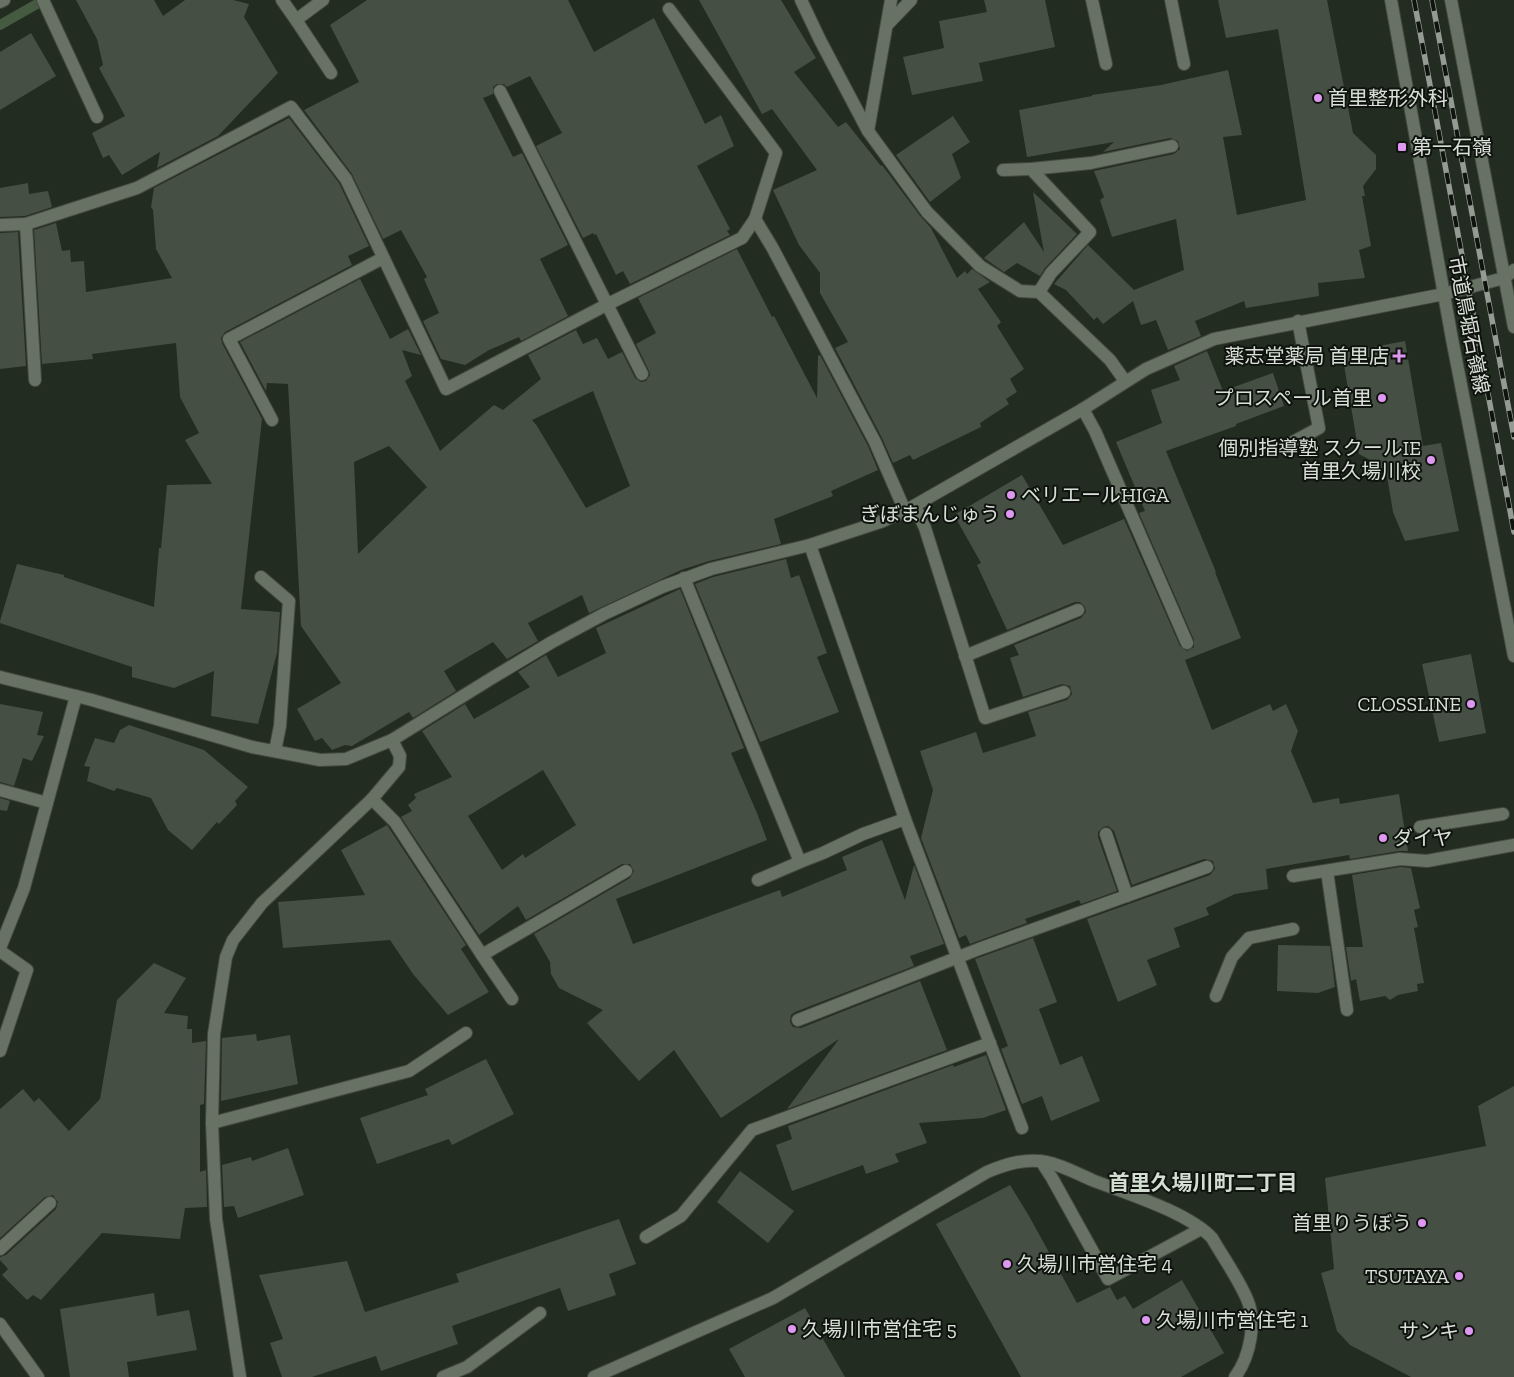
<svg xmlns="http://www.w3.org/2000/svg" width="1514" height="1377" viewBox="0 0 1514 1377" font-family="'Zilla Slab','Noto Sans JP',serif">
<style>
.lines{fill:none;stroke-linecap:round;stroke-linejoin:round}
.stream{stroke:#465a41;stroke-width:10}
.building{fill:#454f43;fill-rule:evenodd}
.lane-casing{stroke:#424940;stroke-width:14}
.street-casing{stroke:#424940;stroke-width:14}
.secondary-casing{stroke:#424940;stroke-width:14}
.lane{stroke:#677164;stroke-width:12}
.street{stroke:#677164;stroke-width:12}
.secondary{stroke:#677164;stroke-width:12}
.rail-casing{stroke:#949b92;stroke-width:5.5}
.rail{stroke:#0f130e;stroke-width:4;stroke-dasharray:11;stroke-linecap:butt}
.poi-dot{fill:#de98f2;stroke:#0f130e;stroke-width:2}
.labels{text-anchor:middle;stroke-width:4;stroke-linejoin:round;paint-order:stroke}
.poi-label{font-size:20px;fill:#dae0d9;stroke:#0f130e;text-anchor:end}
.street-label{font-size:20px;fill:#dae0d9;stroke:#0f130e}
.neighbourhood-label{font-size:21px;font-weight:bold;fill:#d2decf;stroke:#0f130e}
</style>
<rect width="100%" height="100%" fill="#232c20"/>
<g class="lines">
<path class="stream" d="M0,25l44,-25"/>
</g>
<g class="building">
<path d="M76,0h78l9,16 22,-16h48l16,4 -5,13 34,56 -60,63 -61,32 3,-16 -38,23 -13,-20 -6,3 -11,-25 33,-17 -26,-48 4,-3 -6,-26z"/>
<path d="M367,0h201l26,52 60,-34 51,106 16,-9 13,31 -37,20 33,63 -3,2 3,4 -100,49 -7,-13 -7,4 -20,-41 -2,1 -1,-2 -10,5 -47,-92 26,-13 -32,-57 -23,11 -3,-3h-7l-4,3v7l-10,4 30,59 9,-4 46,92 -28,14 28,57 -47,25 -2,-4 -30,13 -24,15 -24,-6 -18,-38 16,-8 -15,-34 3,-2 -26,-47 -18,9 -31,-65 -48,-64 55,-28 -29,-57z"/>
<path d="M699,0h82l35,58 -22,14 44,55 8,-5 35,44 1,-1 39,52 10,11 26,50 8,-7 2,3 5,-5 18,13 -12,7 23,33 -4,4 27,43 -14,10 7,13 -11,7 3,5 -29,19 1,4 -68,33 -3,-5 -17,8 -11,-25 -47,-90 13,-6 -28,-49v-20l-21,-28 -26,-55 44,-20 -45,-61 -10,5z"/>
<path d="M984,0h61l10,47 -76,16 4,18 -71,14 -9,-38 41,-9 -5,-27 48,-9z"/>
<path d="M1218,0h109l26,133 23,22v14l-13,17 2,10h-3l9,50 -12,4 6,28 -47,5 1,13 -73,12 -2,-7 -49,20 6,15 -33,14 -12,-30 -15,5 -8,-24 -30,23 -6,-7 -3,3 -28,-30 -12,-6 34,-39 46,45 50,-20 -8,-51 -64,18 -12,-37 4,-3 -10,-26 80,-17 6,-5 -2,-8 -8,-3 -67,14 11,-10 -87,15 -8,-47 73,-14v-1l69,-10 67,-15 14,65 -19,2 14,78 69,-15 -28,-171 -52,9z"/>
<path d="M31,33l25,43 -56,34v-58z"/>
<path d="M953,116l17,26 -18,12 9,24 -31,24 -34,-47z"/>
<path d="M289,118l50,65 30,63 -21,10 4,9 -127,67 -4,6 1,5 40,76 -21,190 39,3 -3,41 -19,71 -47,-8 3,-45 -40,17 -42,-11v-10l-132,-44v-2l17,-57 47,11v2l90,30 5,-59h2l6,-63 45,-1 -27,-44 14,-7 -19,-36 -4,-54 -84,11 1,5 -51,5 -8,-134 22,-7 6,28 8,-1 1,12 13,-1 2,31 86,-14 -16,-29 -3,-39 -2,-3 3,-19z"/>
<path d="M28,183l1,11 19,-3 4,16 -27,9 -25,1v-29z"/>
<path d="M1033,192l44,42 -32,34 -5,8 -23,-13 -13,9 -20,-14 40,-36 20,30z"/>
<path d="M18,232l8,134 -26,3v-136z"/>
<path d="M737,249l35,68 2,-1 43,82 1,-42 2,-1 48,91 10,24 -47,21 2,5 -59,23 7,25 -72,17 -28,9 -92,43 -7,-18 -54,28 10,18 -31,18 -14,-17 -49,29 12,20 -43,27 -4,-6 -57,34 -7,-1 -13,5 -10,-12 -7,3 -18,-32 44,-26 -40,-57 -13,-242 -21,-1 -1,8 -26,-49 120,-63 30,60 18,-10 13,26 -19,-5 10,26 -7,5 35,70 54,-46 9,5 38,-31 -13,-24 48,-25 7,14 14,-6 11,21 14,-7 13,26 6,4 5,-1 4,-6 -1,-4 -13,-27 20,-11 -18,-35zM593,391l37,95 -44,22 -49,-82 -5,-6zM389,446l38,41 -69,67 -4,-92z"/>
<path d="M1405,341l18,105 18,-3 18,88 -54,10 -12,-29 -6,-36h-10l-7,-16 -11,-6 -17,-101z"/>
<path d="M1207,351l16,40 50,-18 11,33 -48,18v2l-70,25 50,121h-1l26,66 -56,22 27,70 58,-26 3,7 13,-7 12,27 -7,20 22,52 26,-5 1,6 59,-10 9,57h-9l-49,8 -1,-4 -83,14 2,20 -33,5 -29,14 3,7 -35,13 6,19 -33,13 10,25 -39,17 -31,-83 123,-44 5,-6 -2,-8 -9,-2 -72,26 -18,-54 -6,-5 -5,1 -5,5v5l19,54 -36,13 -2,-4 -54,19 2,4 -57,21 -4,-9 -7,3 -38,-100 12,-48 -13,-39 56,-19 7,21 53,-17 -8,-24 39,-12 5,-6 -2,-8 -8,-2 -39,13 -13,-39 9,-3 -5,-10 67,-27 5,-6 -1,-5 -5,-5h-5l-68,28 -30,-65 4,-2 -27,-48 68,-40 41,70 61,-26 56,127 7,5 7,-4v-7l-55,-127 6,-2 -29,-69 46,-19 -11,-33 29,-10 -6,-14z"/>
<path d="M786,559l5,19 8,-3 28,78 -10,4 22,55 -79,30 -65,-158 18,-7z"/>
<path d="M680,589l64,159 -13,5 26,60 10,27 -151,59 17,45 147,-54 2,7 65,-27 -5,-13 40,-17 23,60 9,-35 30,79 -34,12 4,10 -119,46 -4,3 -1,7 3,5 8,1 119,-47 27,69 -160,59 52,-70 -118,79 -47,-68 -35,31 -52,-58 16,-13 -44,-22 -8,-14 -1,-12 -16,-28 96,-56 4,-7 -4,-7h-8l-96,56 -8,-14 -39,29 -78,-118 11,-6 -4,-6 8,-7 -2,-4 38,-17 -30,-46 43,-27 9,15 56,-32 -12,-15 28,-17 12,22 48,-24 -10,-25zM543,770l33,55 -51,33 -2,-4 -21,16 -34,-54z"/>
<path d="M1471,654l15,79 -47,9 -17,-78z"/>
<path d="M0,704l43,8 -6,23 7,1 -12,25 -9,-3 -9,28 -14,-4z"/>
<path d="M129,725l75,25 44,37 -13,14 2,4 -18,19 -2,-2 -25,28 -24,-20 -17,-32 -34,-10 -3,3 -27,-10 3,-14 -6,-1 11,-28 19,5 6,-13z"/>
<path d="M0,798l10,3 -3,10 -7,-1z"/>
<path d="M387,825l79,120 -5,4 28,43 -41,23 -35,-41 -23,-34 -107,8 -5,-46 87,-7 -24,-45z"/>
<path d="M1400,867l11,1 9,40 -6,2 4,17 -4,1 10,55 -7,1 1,7 -20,4 -8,5 -5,-4 -25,5 -4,-22 -5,2 -5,-34h17l-11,-72z"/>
<path d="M1033,938l24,64 -18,7 21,56 22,-9 18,45 -49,20 -9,-25 -20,8 -21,-55 7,-3 -33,-87z"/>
<path d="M1278,945l52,1 5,41 -17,6 -41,-2z"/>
<path d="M154,963l32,15 -22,35 24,3 -1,13h5v14l14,-2 -2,63 -4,1v67l6,-2 1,37 -22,1 -5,31 -78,-6 -61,67 -8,-5 -6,5 -25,-25 6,-6 -8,-9v-3l6,-2 50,-46 2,-7 -5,-7 -8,2 -45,41v-129l23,-20 11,13 5,-4 30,33 31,-32 17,-99z"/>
<path d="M256,1034l1,7 33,-6 8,49 -77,17 1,-63z"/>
<path d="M986,1055l20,55 -23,8 -64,5 8,20 -32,11 4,8 -33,12 -3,-9 -71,26 -16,-46 16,-6 -4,-13 165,-61 1,2z"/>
<path d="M486,1059l28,55 -62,31 -3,-6 -72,25 -17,-46 68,-23 -3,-6z"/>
<path d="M1514,1086v291h-103l-61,-32 -13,-14 -16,-58 13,-4 -9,-91 161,-32 -8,-40z"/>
<path d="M288,1148l16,47 -66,23 -4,-12 -10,1 -2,-42 29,-8 1,4z"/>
<path d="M740,1171l54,40 -26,32 -51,-41z"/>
<path d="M1010,1185l19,31 48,87 33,-16 7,13 8,-4 8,13 49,-29 42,73 -43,24h-160l-85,-153z"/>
<path d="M619,1219l17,45 -27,10 7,21 -48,16 -8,-23 -108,38 6,18 -77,27 -5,-15 -64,21h-30l-12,-34 13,-4 -24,-64 88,-14 18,51 94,-30 -3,-8z"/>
<path d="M154,1293l3,23 32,-6 8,40 -70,12 2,15h-59l-10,-68z"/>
<path d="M805,1308l40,69h-100l-16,-28z"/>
</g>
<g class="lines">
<defs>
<g id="lane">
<path d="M1092,0l14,64"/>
<path d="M1171,0l13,64"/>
<path d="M887,25l24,-25"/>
<path d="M1291,443l28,-15 -21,-107"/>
<path d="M0,790l47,13"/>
<path d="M1420,827l83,-13"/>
<path d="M0,951l27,19 -27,81"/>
<path d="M1216,996l16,-39 17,-19 44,-9"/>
<path d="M1041,1161l11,17 56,101 93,-50"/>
<path d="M594,1377l179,-79 214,-126c19,-8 38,-14 59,-10 16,3 32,12 46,18 33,13 96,32 120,58 11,19 26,40 35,61 10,23 3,58 -12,78"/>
</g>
<g id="street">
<path d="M43,0l54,117"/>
<path d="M282,0l14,20 27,-20"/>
<path d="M801,0l19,40 48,91"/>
<path d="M891,0l-23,131 59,81 53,54 40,25 19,1 71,68 15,21"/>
<path d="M0,2l4,-2"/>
<path d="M296,20l35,53"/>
<path d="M500,91l142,283"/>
<path d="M1003,170l28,-1"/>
<path d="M755,219l17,28 103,195 30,69"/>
<path d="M26,224l9,156"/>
<path d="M0,225l26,-1 111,-36 154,-81 55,72 100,210 162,-85 134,-66 13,-19 21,-66 -107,-144"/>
<path d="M1039,292l12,-19 39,-41 -59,-63 60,-6 81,-17"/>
<path d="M1083,409l12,22 92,212"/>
<path d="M272,420l-43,-81 154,-81"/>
<path d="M915,506l10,22 60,190 79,-26"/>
<path d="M810,545l95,274 117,309"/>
<path d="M261,577l28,24 -9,125 -5,25"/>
<path d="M684,578l116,284 23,-9 40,-19 42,-15"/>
<path d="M965,656l113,-46"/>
<path d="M0,677l92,23 160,47 68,13 26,-1 46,-19 100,-62 60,-36 52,-28 58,-27 49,-18 99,-24 73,-24 22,-10 178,-102 63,-40 68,-30 230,-45 60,-16 10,-8"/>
<path d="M372,799l23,23 87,133 144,-84"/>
<path d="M1106,834l21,62"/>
<path d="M1327,871l20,139"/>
<path d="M1293,876l107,-17 27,2 87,-16"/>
<path d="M758,880l42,-18"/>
<path d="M0,948l24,-60 52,-192"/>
<path d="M482,955l30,44"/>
<path d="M798,1020l181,-71 228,-82"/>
<path d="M212,1123l197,-52 57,-38"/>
<path d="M646,1237l35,-21 71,-86 238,-87"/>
<path d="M0,1249l50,-46"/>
<path d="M0,1324l38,53"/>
<path d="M240,1377l-24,-158 -4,-96 2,-89 12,-77 7,-17 29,-37 110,-104 27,-32 1,-11 -8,-16"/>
<path d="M443,1377l24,-10 73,-54"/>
</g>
<g id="secondary">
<path d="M1391,0l61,339 62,317"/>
<path d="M1451,0l63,327"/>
</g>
</defs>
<use href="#lane" class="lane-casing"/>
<use href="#street" class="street-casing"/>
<use href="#secondary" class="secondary-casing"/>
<use href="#lane" class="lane"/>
<use href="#street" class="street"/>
<use href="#secondary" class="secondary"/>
<defs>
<g id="rail">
<path d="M1414,0l100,532"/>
<path d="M1432,0l82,437"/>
</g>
</defs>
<use href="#rail" class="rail-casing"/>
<use href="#rail" class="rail"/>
</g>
<g class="poi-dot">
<circle cx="1318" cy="98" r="5"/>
<rect x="1397" y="142" width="10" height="10" rx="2.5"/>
<path d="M1396.5 348.5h5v5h5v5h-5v5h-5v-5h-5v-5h5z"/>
<circle cx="1382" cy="398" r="5"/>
<circle cx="1431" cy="460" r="5"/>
<circle cx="1011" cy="495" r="5"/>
<circle cx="1010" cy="514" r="5"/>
<circle cx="1471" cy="704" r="5"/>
<circle cx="1383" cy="838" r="5"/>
<circle cx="1422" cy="1223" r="5"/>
<circle cx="1007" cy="1264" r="5"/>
<circle cx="1459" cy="1276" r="5"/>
<circle cx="1146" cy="1320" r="5"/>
<circle cx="792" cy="1329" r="5"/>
<circle cx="1469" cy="1331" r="5"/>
</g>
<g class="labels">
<g class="poi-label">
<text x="1328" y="105" text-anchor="start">首里整形外科</text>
<text x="1412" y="154" text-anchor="start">第一石嶺</text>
<text x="1389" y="363">薬志堂薬局 首里店</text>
<text x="1372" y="405">プロスペール首里</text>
<text x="1421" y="455">個別指導塾 スクールIE<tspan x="1421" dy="23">首里久場川校</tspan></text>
<text x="1021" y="502" text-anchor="start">ベリエールHIGA</text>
<text x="1000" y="521">ぎぼまんじゅう</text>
<text x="1461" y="711">CLOSSLINE</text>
<text x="1393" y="845" text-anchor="start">ダイヤ</text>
<text x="1412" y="1230">首里りうぼう</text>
<text x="1017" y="1271" text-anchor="start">久場川市営住宅 4</text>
<text x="1449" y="1283">TSUTAYA</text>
<text x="1156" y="1327" text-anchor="start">久場川市営住宅 1</text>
<text x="802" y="1336" text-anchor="start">久場川市営住宅 5</text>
<text x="1459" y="1338">サンキ</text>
</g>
<g class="street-label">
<text transform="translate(1469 325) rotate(79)" y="7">市道鳥堀石嶺線</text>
</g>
<g class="neighbourhood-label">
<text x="1203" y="1190">首里久場川町二丁目</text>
</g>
</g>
</svg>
